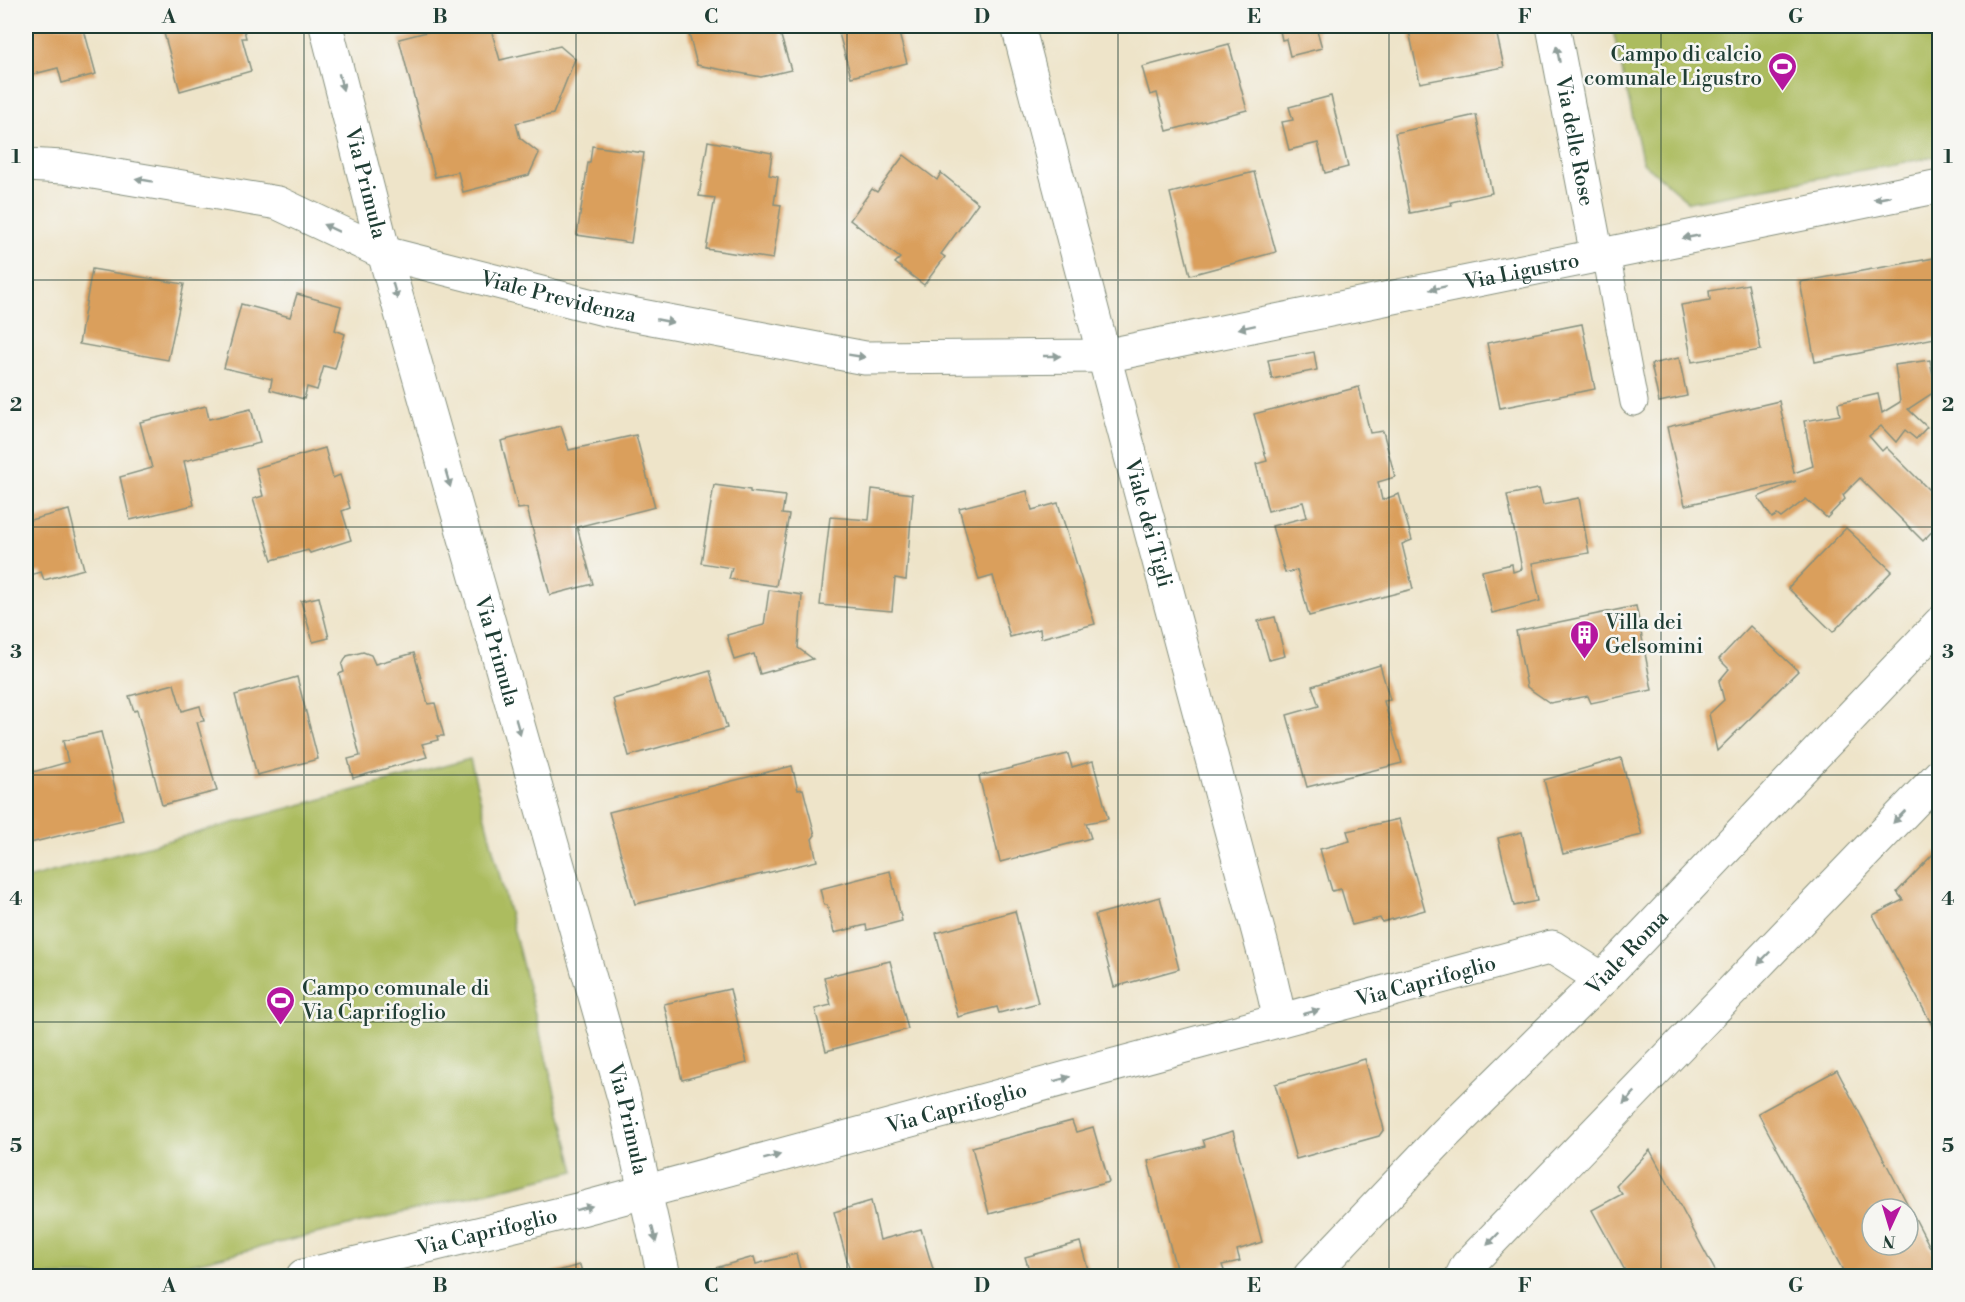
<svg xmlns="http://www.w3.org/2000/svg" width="1965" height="1302" viewBox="0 0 1965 1302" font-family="'Libre Bodoni',serif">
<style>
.green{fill:#acbc5e;stroke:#667c49;stroke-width:1.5}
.building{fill:#da9f5c;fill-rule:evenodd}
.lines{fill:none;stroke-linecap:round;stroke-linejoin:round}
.service-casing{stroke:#86907e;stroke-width:29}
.minor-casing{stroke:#86907e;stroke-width:35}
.service{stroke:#fff;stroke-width:27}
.minor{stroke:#fff;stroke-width:33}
.oneway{fill:#8f9e9a}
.grid{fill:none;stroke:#1f3d34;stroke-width:1.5;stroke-opacity:0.55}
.labels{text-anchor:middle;stroke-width:5;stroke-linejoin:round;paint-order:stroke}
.poi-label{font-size:21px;fill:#1f3d34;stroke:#f6f6f2;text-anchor:start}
.street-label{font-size:21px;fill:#1f3d34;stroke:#f6f6f2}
.neatline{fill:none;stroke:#1f3d34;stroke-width:2}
.grid-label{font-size:20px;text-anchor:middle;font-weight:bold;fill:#1f3d34}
</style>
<rect width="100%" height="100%" fill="#f6f6f2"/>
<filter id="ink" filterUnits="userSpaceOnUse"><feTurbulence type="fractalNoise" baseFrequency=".0167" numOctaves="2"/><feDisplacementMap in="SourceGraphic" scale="12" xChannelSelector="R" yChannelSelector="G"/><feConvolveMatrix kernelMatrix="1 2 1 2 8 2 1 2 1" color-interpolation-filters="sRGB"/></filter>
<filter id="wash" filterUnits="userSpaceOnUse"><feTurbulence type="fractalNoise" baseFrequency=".008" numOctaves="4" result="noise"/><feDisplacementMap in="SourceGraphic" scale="24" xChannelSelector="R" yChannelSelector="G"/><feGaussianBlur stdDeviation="1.35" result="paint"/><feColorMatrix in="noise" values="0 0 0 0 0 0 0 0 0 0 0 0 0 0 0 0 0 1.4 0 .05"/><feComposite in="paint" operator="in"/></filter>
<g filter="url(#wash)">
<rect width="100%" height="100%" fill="#eee4c9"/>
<g class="green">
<path d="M1612,26h327v130l-250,46 -46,-39z"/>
<path d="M470,759l105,412 -433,105h-116v-397z"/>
</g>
<g id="blocks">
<g class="building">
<path d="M26,26h57l13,48 -34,9 -4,-15 -32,8z"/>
<path d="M162,26h81l3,12h-4l9,33 -71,20z"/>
<path d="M450,26h40l10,34 60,-14 15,13 -22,55 -37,9 4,15 19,15 -10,22 -66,17 -5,-20 -23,5 -36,-138z"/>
<path d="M687,26h91l13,44 -30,7 -64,-12z"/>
<path d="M837,26h60l10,37 -56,14z"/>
<path d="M1279,26h54l-16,4 5,18 -32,8 -4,-17 -4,1z"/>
<path d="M1408,26h87l9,41 -84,16z"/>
<path d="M1229,44l18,66 -80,21 -10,-38 -7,2 -8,-28z"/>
<path d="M1331,96l17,71 -23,6 -7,-30 -29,7 -7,-28 11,-2 -4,-13z"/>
<path d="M1476,115l16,78 -41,9 1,3 -42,8 -15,-80z"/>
<path d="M708,141l64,12 -3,22 9,2 -4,27 7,1 -8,54 -67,-10 9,-51 -16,-2z"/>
<path d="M592,146l52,7 -13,90 -54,-8 11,-72h2z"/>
<path d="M904,155l33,25 4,-7 37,30 -37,51 4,3 -21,28 -29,-22 5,-5 -50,-38 22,-31 5,3z"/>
<path d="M1254,172l22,80 -86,23 -20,-82z"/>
<path d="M1940,257v80l-125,25 -15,-80z"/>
<path d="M92,269l92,15 -16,76 -89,-16z"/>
<path d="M1748,284l13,66 -69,12 -11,-57 29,-5 -1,-9z"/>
<path d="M297,294l44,12 -6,24 10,4 -10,35 -11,-3 -7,24 -10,-3 -3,12 -34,-9 2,-11 -48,-11 17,-64 49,13z"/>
<path d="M1582,324l13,65 -95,19 -13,-65z"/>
<path d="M1314,352l3,18 -45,9 -4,-19z"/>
<path d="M1679,358l8,38 -28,6 -8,-38z"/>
<path d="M1930,360l6,31 -28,18 19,18 -11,12 -11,-9 -9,12 -15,-16 -12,10 13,15 4,-4 54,54v22l-17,18 -63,-63 -17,17 2,4 -18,19 -21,-19 -25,19 -4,-3 -5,3 -14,-21 38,-16 -111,24 -18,-78 112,-26 15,72 19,-7 -9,-45 36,-6 -2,-12 40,-9 4,19 18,-11 -5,-37z"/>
<path d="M1359,387l11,46 13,-2 12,46 -17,5 4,18 17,-6 13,46 -10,4 11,45 -104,27 -12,-46 -12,3 -13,-47 35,-9 -4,-15 -35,9 -12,-47 11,-3 -13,-47z"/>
<path d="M206,406l3,13 42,-10 9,34 -76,18 10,44 -64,15 -10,-43 32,-9 -12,-46z"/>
<path d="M561,426l8,24 67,-15 19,72 -78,20 16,57 -43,11 -23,-87 -9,1 -17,-68z"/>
<path d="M325,448l8,30 7,-3 10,33 -8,3 9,29 -41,13 -2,-3 -36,10 -19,-61 10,-3 -7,-28z"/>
<path d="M714,485l36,5v2l35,4 -3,18 7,1 -13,71 -47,-7 3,-11 -31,-5z"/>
<path d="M872,489l41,5 -7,86 -11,-2 -3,33 -72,-6 10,-88 39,3z"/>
<path d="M1537,489h2l4,16 36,-7 10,55 -57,10 8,38 -48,12 -10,-42 30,-7 1,8 9,-3 -15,-74z"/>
<path d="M1027,491l5,19 26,-7 37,121 -54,14 -1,-9 -30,8 -17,-61 -14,4 -20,-72z"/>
<path d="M69,510l15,59 -40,11 -3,-8 -15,4v-55z"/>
<path d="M1846,528l46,43 -59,61 -45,-44z"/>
<path d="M769,590l33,5 -4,53 15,11 -53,15 -6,-20 -20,6 -7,-25 37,-10z"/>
<path d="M319,597l10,41 -16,4 -12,-41z"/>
<path d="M1636,606l16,84 -61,13 -3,-7 -38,7 -23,-16 -11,-56z"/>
<path d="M1275,617l10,39 -16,4 -11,-39z"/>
<path d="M1750,626l48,45 -81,80 -8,-37 15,-14 -5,-19 10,-12 -10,-10z"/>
<path d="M363,652l8,3 4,9 39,-11 14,51 7,-1 9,33h-7l1,4 -16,4 5,13 -74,21 -5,-19 12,-3 -21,-82 5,-2 -2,-7 5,-9z"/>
<path d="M1380,665l10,35 -6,1 18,62 -95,24 -20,-72 32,-9 -7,-20z"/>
<path d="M710,671l17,57 -98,28 -16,-57z"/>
<path d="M297,677l21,82 -61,16 -22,-80z"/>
<path d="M174,684l8,27 18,-5 4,15 -7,1 20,69 -55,14 -25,-95 -3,1 -5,-15z"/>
<path d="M101,732l22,88 -97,24v-70l42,-12 -5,-21z"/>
<path d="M1068,754l4,13 21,-6 15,58 -22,4 5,15 -91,24 -21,-86z"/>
<path d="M1621,758l21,77 -79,19 -19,-74z"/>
<path d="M792,766l6,24 5,-1 12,46 -3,4 5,22 -182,43 -26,-92z"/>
<path d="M1399,819l26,91 -43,12 -2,-4 -28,7 -11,-36 -9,2 -12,-42 30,-8 -3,-10z"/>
<path d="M1522,832l15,69 -23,5 -16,-68z"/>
<path d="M1936,851l4,6v183l-67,-125 30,-15 -6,-8z"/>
<path d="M890,871l12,50 -35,9 -1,-5 -32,8 -7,-28h-3l-4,-16z"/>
<path d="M1160,897l19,72 -65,18 -19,-72z"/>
<path d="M1015,911l23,92 -39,10 -2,-6 -39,10 -22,-84z"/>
<path d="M890,961l18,68 -82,22 -11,-42 16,-4 -7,-28z"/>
<path d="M730,989l17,74 -65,17 -18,-76z"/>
<path d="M1365,1059l19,70 -5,7 -83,23 -21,-75z"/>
<path d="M1837,1070l103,196v10h-94l-88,-163zM1872,1209h36v36h-36z"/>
<path d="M1072,1121l4,11 17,-5 16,55 -120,32 -17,-67z"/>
<path d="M1233,1131l29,111 -25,8 3,11 -18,4 4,11h-48l-30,-115 57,-15 -2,-6z"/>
<path d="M1650,1150l68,126h-90l-36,-66 30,-16 -6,-8z"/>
<path d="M871,1201l9,39 41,-11 14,47h-84l-17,-64z"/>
<path d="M1080,1242l10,34h-59l-6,-19z"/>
<path d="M796,1254l6,22h-85l-2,-8 39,-11 2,7z"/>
<path d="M580,1265l3,11h-43z"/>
</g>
</g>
</g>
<g filter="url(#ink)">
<use href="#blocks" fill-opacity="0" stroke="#86907e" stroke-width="1.5"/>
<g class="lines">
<defs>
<path id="service" d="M1606,254l28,148"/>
<g id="minor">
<path id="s1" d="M326,26l58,227 240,845 40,178"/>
<path id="s2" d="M1018,26l86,330 164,612 12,52"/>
<path id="s3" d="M1553,26l44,230"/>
<path id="s4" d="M26,165l37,2 215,36 106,50 220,56 261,49 239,-2 836,-170"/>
<path id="s5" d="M303,1276l278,-67 971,-262 50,32"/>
<path id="s6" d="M1310,1276l135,-142 157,-155 338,-356"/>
<path d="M1462,1276l5,-10 473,-491"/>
</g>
</defs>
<use href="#service" class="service-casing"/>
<use href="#minor" class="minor-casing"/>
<use href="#service" class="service"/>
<use href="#minor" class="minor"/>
</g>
<defs><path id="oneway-solid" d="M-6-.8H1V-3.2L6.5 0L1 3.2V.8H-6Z" transform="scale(1.5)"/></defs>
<g class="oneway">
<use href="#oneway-solid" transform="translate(1558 54) rotate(-101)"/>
<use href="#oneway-solid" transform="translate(341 82) rotate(76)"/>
<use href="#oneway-solid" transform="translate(144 180) rotate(-170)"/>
<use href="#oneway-solid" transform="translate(1882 198) rotate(169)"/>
<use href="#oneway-solid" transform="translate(331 228) rotate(-155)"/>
<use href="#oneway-solid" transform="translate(1691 237) rotate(169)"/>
<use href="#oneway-solid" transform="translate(1438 288) rotate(168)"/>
<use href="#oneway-solid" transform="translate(395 291) rotate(74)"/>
<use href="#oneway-solid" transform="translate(665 321) rotate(11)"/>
<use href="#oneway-solid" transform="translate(1247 327) rotate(168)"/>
<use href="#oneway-solid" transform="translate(857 356) rotate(9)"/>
<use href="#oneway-solid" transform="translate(1052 356)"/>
<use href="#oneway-solid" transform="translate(448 479) rotate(74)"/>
<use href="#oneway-solid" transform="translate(518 727) rotate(74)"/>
<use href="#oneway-solid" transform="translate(1899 817) rotate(134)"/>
<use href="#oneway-solid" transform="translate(1764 958) rotate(134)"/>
<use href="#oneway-solid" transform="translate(1311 1012) rotate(-15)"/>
<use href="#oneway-solid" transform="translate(1062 1079) rotate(-15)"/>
<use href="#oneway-solid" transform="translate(1629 1098) rotate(134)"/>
<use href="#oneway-solid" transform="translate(772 1157) rotate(-15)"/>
<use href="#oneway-solid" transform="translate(584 1208) rotate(-14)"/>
<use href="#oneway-solid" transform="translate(654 1234) rotate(76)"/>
<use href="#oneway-solid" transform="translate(1493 1239) rotate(134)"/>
</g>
</g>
<path class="grid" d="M304,26v1250M576,26v1250M847,26v1250M1118,26v1250M1389,26v1250M1661,26v1250M26,280h1914M26,527h1914M26,775h1914M26,1022h1914"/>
<defs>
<symbol id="stadium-pin" viewBox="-11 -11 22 30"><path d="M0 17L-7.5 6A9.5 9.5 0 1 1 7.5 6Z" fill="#b5179e" stroke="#f6f6f2"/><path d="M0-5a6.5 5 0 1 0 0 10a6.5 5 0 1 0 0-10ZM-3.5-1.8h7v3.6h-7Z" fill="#fff"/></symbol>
<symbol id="building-pin" viewBox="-11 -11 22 30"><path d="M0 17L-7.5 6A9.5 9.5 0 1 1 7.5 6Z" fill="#b5179e" stroke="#f6f6f2"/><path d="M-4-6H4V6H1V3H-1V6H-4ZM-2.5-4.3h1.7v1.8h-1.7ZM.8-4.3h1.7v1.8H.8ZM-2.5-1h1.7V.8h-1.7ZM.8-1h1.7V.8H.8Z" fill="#fff"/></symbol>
</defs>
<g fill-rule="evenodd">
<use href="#stadium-pin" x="1766" y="50" width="33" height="45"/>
<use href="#building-pin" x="1568" y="618" width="33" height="45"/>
<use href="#stadium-pin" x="264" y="984" width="33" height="45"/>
</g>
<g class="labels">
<g class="poi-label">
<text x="1762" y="61" text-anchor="end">Campo di calcio<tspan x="1762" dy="24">comunale Ligustro</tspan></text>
<text x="1605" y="629">Villa dei<tspan x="1605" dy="24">Gelsomini</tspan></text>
<text x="302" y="995">Campo comunale di<tspan x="302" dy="24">Via Caprifoglio</tspan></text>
</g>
<g class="street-label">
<text dy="7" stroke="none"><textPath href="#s3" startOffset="117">Via delle Rose</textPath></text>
<text dy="7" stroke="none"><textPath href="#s1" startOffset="162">Via Primula</textPath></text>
<text dy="7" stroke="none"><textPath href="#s4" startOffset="1530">Via Ligustro</textPath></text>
<text dy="7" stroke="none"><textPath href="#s4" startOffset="552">Viale Previdenza</textPath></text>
<text dy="7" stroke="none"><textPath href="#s2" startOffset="514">Viale dei Tigli</textPath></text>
<text dy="7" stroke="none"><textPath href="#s1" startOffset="648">Via Primula</textPath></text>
<text dy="7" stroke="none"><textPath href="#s6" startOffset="453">Viale Roma</textPath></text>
<text dy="7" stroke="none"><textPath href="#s5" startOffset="1161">Via Caprifoglio</textPath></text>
<text dy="7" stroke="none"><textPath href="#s5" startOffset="675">Via Caprifoglio</textPath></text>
<text dy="7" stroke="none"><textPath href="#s1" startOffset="1134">Via Primula</textPath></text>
<text dy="7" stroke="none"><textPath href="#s5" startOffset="189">Via Caprifoglio</textPath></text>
</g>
</g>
<rect width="1965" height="1302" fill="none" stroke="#f6f6f2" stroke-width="66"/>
<g transform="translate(1890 1227) rotate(184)"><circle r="28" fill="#f6f6f2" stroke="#a0aca6" stroke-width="1.5"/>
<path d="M0-4.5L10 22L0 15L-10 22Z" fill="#b5179e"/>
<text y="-9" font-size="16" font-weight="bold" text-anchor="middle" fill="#1f3d34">N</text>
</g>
<rect x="33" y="33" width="1899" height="1236" class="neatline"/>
<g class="grid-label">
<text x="169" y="23">A</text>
<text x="440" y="23">B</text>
<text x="711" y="23">C</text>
<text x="982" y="23">D</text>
<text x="1254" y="23">E</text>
<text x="1525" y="23">F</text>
<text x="1796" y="23">G</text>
<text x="16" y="163">1</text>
<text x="1948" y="163">1</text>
<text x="16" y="411">2</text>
<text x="1948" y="411">2</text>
<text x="16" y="658">3</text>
<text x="1948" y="658">3</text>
<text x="16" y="905">4</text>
<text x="1948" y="905">4</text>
<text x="16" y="1152">5</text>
<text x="1948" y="1152">5</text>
<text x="169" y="1292">A</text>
<text x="440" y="1292">B</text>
<text x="711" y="1292">C</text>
<text x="982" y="1292">D</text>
<text x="1254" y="1292">E</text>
<text x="1525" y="1292">F</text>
<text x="1796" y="1292">G</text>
</g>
</svg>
